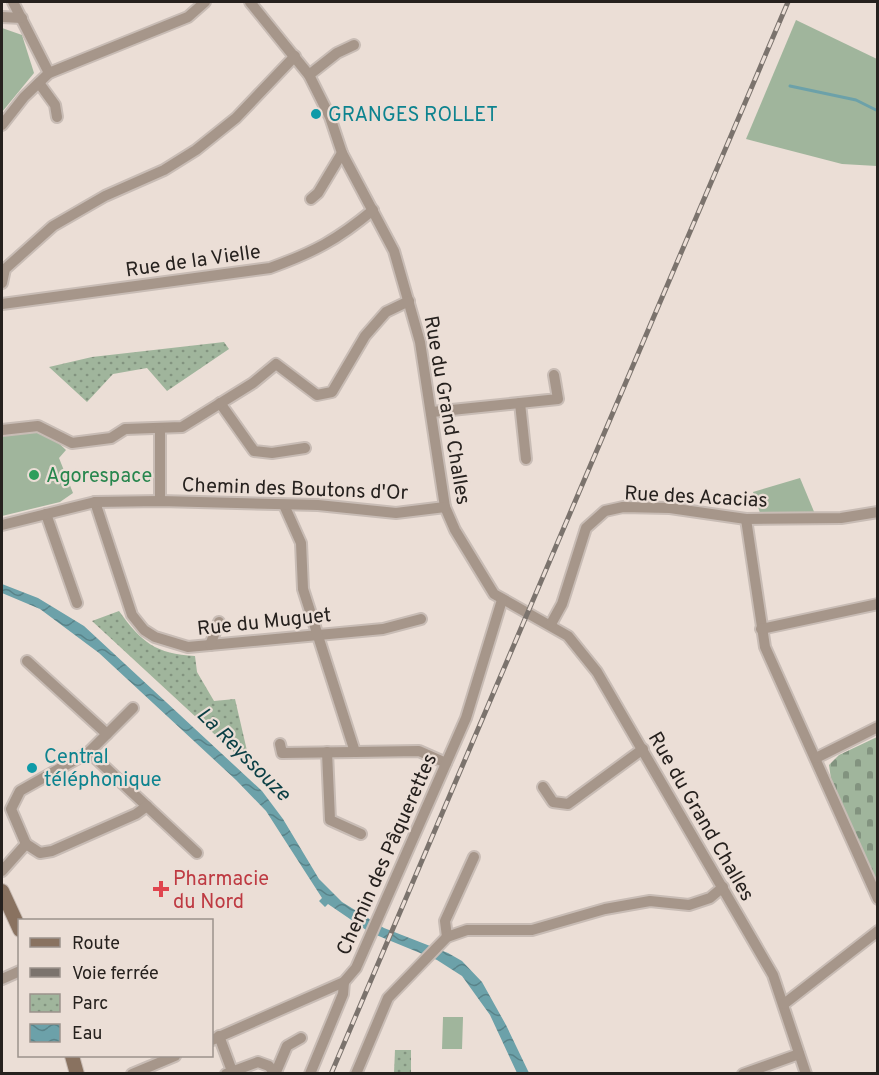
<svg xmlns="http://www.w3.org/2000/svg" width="879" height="1075" viewBox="0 0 879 1075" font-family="Overpass,sans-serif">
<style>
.green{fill:#a0b59c}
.cemetery{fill:url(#cemetery-stones)}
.park{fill:url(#park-dots)}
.water{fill:url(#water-waves)}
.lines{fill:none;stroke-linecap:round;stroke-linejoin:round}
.stream{stroke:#6ca1a9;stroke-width:3}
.minor-casing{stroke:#c8bcb5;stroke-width:14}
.secondary-casing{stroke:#c8bcb5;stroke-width:16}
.minor{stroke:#a6968a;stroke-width:10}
.secondary{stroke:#897260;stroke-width:14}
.rail-casing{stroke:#7b736d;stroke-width:5}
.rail{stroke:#ebded6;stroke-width:3;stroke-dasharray:9;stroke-linecap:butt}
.culture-dot{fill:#0f9aa8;stroke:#ebded6;stroke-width:2}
.leisure-dot{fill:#2e9e5b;stroke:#ebded6;stroke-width:2}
.health-dot{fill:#e0444e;stroke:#ebded6;stroke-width:2}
.labels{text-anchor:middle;stroke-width:4.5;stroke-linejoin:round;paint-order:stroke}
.culture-label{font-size:20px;fill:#0d838f;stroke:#ebded6;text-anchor:start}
.street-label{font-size:20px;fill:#26211e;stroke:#ebded6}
.leisure-label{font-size:20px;fill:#27864d;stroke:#ebded6;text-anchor:start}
.health-label{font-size:20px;fill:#be3a42;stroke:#ebded6;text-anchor:start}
.water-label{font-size:21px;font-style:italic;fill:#0a3e44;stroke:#ebded6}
</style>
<defs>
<pattern id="cemetery-stones" width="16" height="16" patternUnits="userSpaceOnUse" patternTransform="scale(1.5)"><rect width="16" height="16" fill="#a0b59c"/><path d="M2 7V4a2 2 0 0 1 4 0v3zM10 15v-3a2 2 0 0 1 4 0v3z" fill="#82937f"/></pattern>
<pattern id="park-dots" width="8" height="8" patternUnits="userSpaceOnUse" patternTransform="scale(1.5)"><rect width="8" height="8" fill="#a0b59c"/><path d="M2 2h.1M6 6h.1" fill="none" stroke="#82937f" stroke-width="1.8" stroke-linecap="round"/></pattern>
<pattern id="water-waves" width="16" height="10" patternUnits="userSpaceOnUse" patternTransform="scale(1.5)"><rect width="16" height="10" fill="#6ca1a9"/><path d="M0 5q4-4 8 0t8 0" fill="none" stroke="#598389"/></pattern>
</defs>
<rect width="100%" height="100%" fill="#ebded6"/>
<g class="green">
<path d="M796,20l81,39v107l-35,-2 -96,-25z"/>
<path d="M2,28l20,7 12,38 -32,39z"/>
<path d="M41,431l11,6 14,13 -7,8 14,35 -13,9 -58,14v-80z"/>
<path d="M800,478l15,36 -54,2 -8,-24z"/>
<path d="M443,1017h20l-1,32h-20z"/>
</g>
<path class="cemetery" d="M877,737v146l-46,-104 -2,-14 10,-10z"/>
<g class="park">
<path d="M224,342l5,7 -62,42 -20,-23 -34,6 -26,28 -38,-35 43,-10z"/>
<path d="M119,611c22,31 37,43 76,45l2,16 17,29 21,-2 16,69 -159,-147z"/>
<path d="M395,1050h16v23h-17z"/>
</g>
<path class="water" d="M2,584l36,14 46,28 178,165 21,28 36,60 23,23 42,26 64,25 14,8 20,21 24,43 23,48h-12l-27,-58 -28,-39 -25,-16 -68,-28 -41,-28 -3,3 -6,-6 3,-3 -56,-87 -30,-31 -137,-127 -59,-44 -38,-16z"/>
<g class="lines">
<path class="stream" d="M790,86l66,14 22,11"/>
<defs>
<g id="minor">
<path d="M13,2l36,71"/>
<path d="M250,2l59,73 21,42 12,36 52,98 26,91 25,165 10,23 39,64 74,42 29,36 176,303 33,99"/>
<path d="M2,17l20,1"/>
<path d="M309,75l28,-22 17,-8"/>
<path d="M39,83l16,22 2,12"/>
<path d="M2,125l22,-28 25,-24 139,-56 17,-15"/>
<path d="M311,199l7,-6 24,-40"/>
<path d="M2,283l3,-14 48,-43 52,-30 59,-26 32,-20 40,-32 59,-62"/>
<path d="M2,304l268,-36c44,-16 67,-28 103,-58"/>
<path d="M220,403l34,48 18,2 33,-5"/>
<path d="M520,403l6,56"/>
<path d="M432,412l126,-13 -4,-24"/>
<path d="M2,430l36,-4 34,17 39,-5 14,-9 57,-2 71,-44 23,-19 41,31 15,-3 33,-56 21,-24 23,-11"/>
<path d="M160,501v-72"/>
<path d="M95,502l37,113 12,15 11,7 33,10 195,-18 38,-10"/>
<path d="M284,505l17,38 2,46 52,163 64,-1 27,12"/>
<path d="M46,514l31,89"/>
<path d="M746,519l19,128 113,252"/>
<path d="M2,525l93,-23 65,-1 158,4 78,8 49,-6"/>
<path d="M551,624l11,-20 24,-76 19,-17 18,-4 47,1 76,11 95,-1 37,-6"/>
<path d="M761,629l117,-25"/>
<path d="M210,645l9,-23"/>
<path d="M27,661l80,73"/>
<path d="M280,744l2,9 73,-1"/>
<path d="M89,752l108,101"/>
<path d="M327,752l3,68 31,14"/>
<path d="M816,758l62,-31"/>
<path d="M543,787l10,15 15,2 75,-55"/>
<path d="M26,844l-15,-35 9,-18 69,-39 44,-44"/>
<path d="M2,871l24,-27 14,9 12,-2 84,-37 11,-8"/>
<path d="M447,937l-2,-16 29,-64"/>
<path d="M2,979l18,-8"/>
<path d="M784,1004l94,-73"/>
<path d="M219,1036l13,35"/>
<path d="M212,1040l132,-58 12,-14 110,-250 36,-118"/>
<path d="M276,1072l11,-26 14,-8"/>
<path d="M132,1074l43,-18"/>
<path d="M226,1074l32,-12 11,4 6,8"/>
<path d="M310,1074l33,-80 1,-12"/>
<path d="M356,1074l32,-76 59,-61 20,-7h65l73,-21 45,-8 39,4 21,-7 13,-11"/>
<path d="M743,1074l56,-20"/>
</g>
<g id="secondary">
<path d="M2,891l18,39"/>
<path d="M72,1056l5,18"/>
</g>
</defs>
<use href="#minor" class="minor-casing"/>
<use href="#secondary" class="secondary-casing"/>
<use href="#minor" class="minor"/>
<use href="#secondary" class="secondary"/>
<defs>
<path id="rail" d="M331,1074l457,-1072"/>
</defs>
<use href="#rail" class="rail-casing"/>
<use href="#rail" class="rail"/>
</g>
<g class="culture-dot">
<circle cx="316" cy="114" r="6"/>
<circle cx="32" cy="768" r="6"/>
</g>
<circle class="leisure-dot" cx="34" cy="475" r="6"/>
<path class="health-dot" d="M158 880h6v6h6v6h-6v6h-6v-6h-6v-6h6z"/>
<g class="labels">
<g class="culture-label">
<text x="328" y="121">GRANGES ROLLET</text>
<text x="44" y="763">Central<tspan x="44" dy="23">téléphonique</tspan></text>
</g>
<g class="street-label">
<text transform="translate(193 260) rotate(-8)" y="7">Rue de la Vielle</text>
<text transform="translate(448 410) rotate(80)" y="7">Rue du Grand Challes</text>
<text transform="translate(295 488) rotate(2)" y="7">Chemin des Boutons d'Or</text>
<text transform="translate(696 496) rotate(3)" y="7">Rue des Acacias</text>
<text transform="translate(264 621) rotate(-6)" y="7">Rue du Muguet</text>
<text transform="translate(702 816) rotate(60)" y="7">Rue du Grand Challes</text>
<text transform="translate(386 854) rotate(-66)" y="7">Chemin des Pâquerettes</text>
</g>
<g class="leisure-label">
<text x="46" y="482">Agorespace</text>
</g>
<g class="health-label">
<text x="173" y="885">Pharmacie<tspan x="173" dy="23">du Nord</tspan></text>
</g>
<g class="water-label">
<text transform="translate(244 754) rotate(45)" y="7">La Reyssouze</text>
</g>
</g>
<rect width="879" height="1075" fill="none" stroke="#26211e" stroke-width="6"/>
<rect x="18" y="919" width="195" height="138" fill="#ebded6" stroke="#9c928c" stroke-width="1.5"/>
<rect x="30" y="938" width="30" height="9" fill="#897260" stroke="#9c928c" stroke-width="1.5"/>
<text x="72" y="949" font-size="18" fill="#26211e">Route</text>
<rect x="30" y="968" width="30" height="9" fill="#7b736d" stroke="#9c928c" stroke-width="1.5"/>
<text x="72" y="979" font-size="18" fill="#26211e">Voie ferrée</text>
<rect x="30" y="994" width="30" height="18" fill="url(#park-dots)" stroke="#9c928c" stroke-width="1.5"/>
<text x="72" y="1009" font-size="18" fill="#26211e">Parc</text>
<rect x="30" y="1024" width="30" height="18" fill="url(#water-waves)" stroke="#9c928c" stroke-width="1.5"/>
<text x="72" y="1039" font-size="18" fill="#26211e">Eau</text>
</svg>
